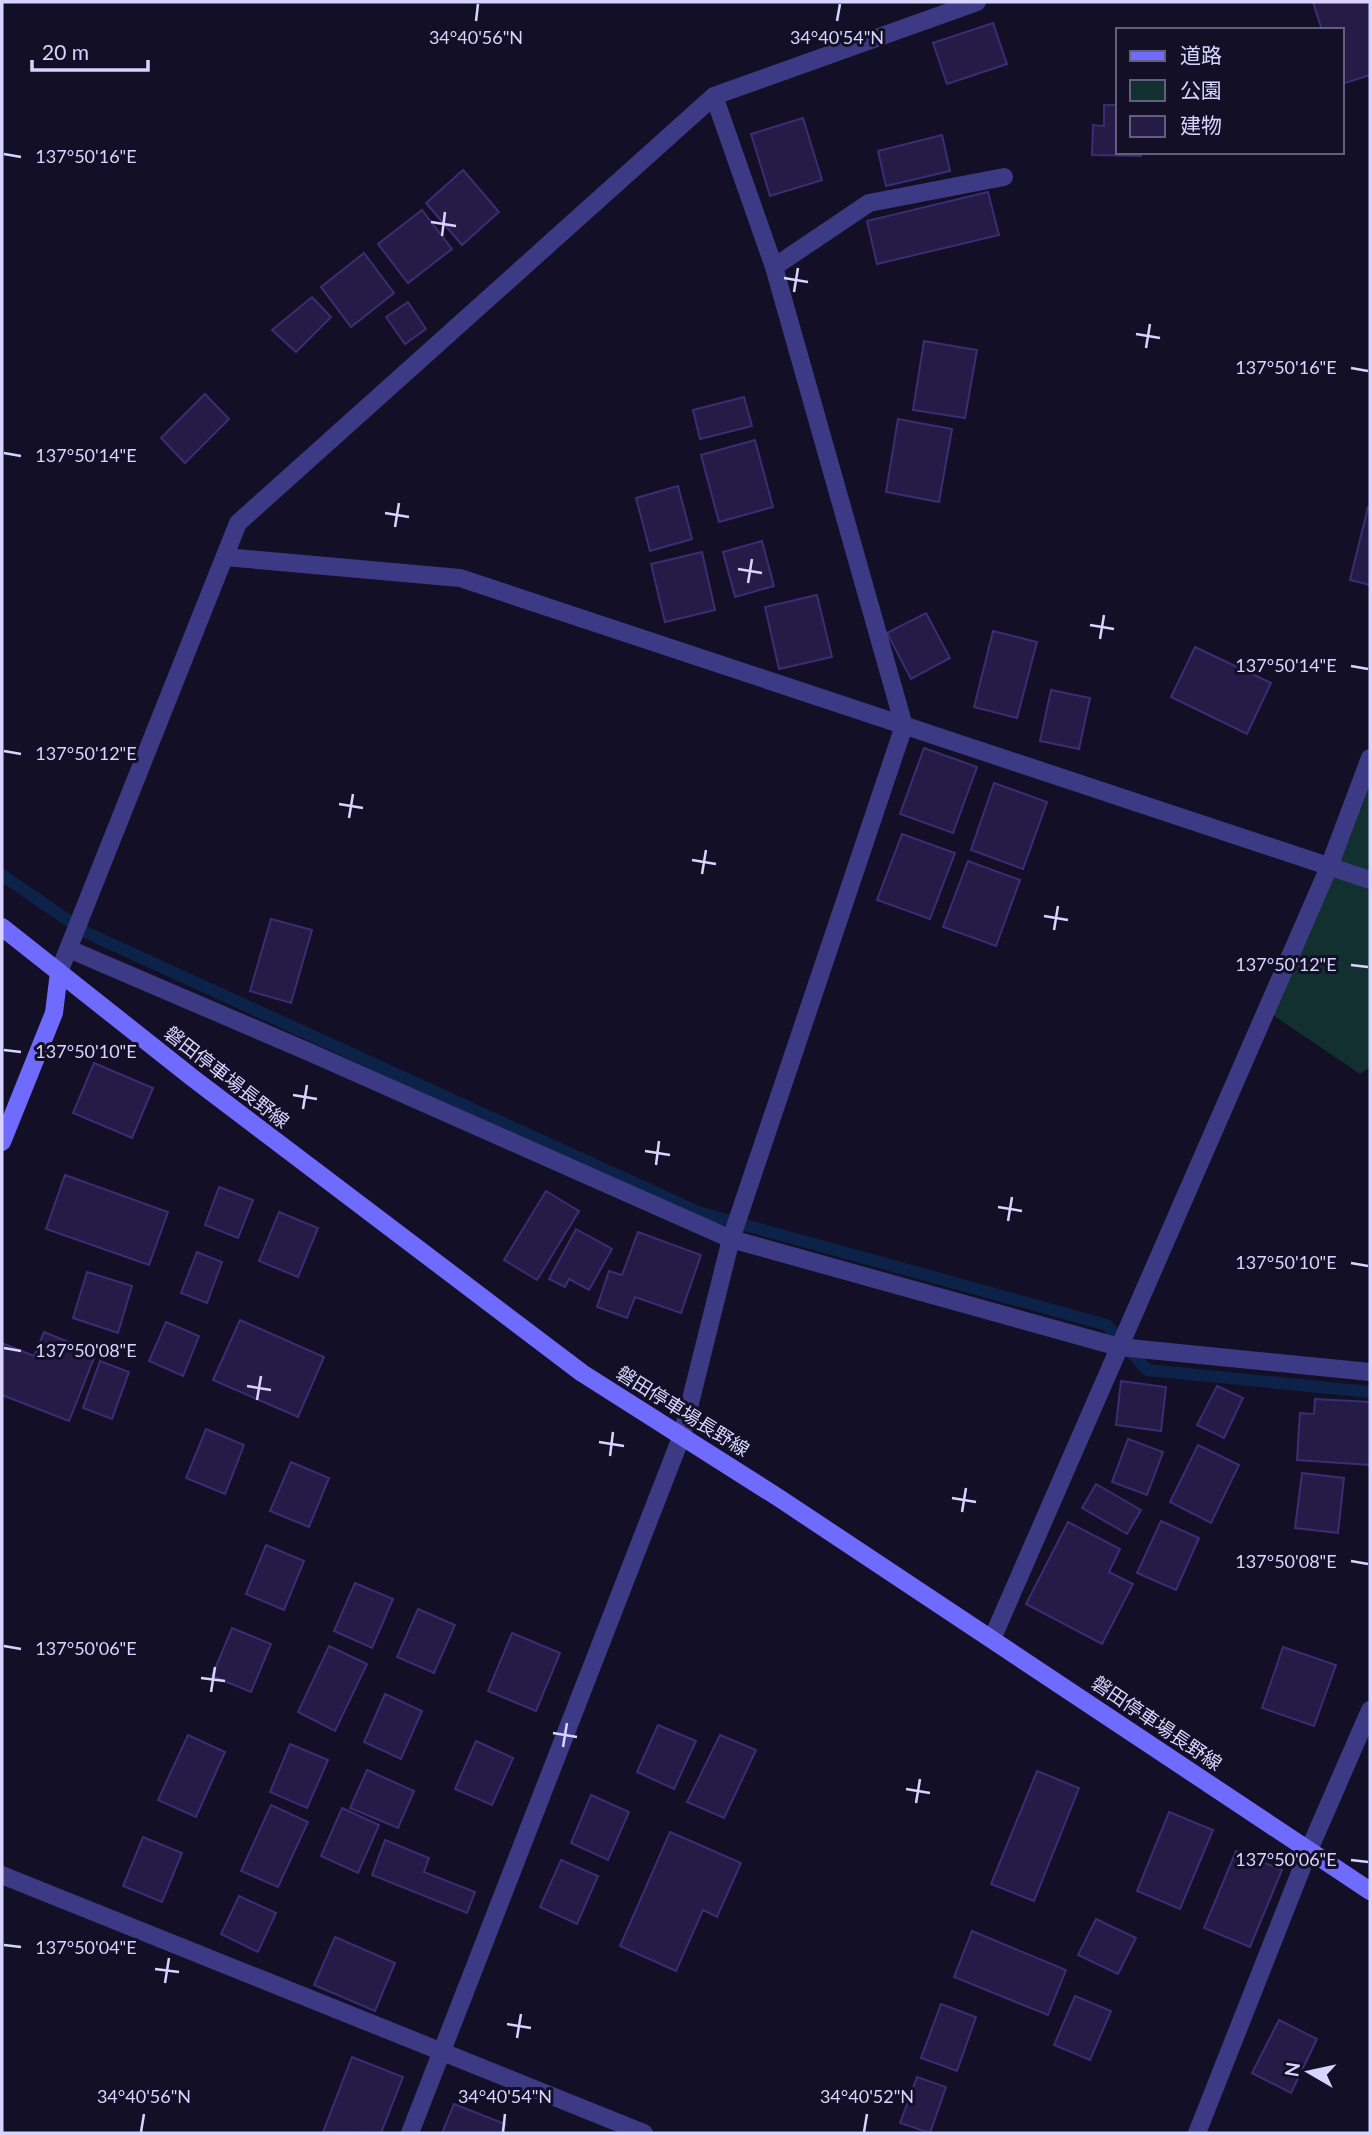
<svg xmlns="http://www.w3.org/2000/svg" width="1372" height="2135" viewBox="0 0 1372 2135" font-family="Lato,'Noto Sans JP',sans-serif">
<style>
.green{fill:#12302f}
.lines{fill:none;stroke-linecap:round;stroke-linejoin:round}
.stream{stroke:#0c2248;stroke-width:12}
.building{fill:#241b47;stroke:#3b2d73;stroke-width:2}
.street{stroke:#3d3a85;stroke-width:18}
.secondary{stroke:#6f6bff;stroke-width:18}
.ticks{fill:none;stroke:#d9d4ff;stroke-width:2.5}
.labels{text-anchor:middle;stroke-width:6;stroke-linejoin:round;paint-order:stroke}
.street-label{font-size:19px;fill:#d9d4ff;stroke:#130f26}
.ticks-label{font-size:18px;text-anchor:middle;fill:#d9d4ff;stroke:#130f26;stroke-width:6;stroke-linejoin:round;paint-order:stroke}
</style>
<rect width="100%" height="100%" fill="#130f26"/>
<path class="green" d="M1370,758v309l-10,7 -93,-63z"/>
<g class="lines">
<path class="stream" d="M2,875l83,57 613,280 409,113 40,45 223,22"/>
</g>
<g class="building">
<path d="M1313,2h57v73l-28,9v-54h-20z"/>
<path d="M993,23l14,41 -60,20 -14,-41z"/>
<path d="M1104,105h14v47h23v4l-49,-1 1,-30 11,1z"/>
<path d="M803,118l19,62 -52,16 -19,-62z"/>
<path d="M942,135l8,36 -64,15 -8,-35z"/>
<path d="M463,170l36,42 -37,33 -36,-42z"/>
<path d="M988,192l11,43 -122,29 -10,-43z"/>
<path d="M422,210l30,39 -44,34 -30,-39z"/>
<path d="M364,253l30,40 -43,34 -30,-40z"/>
<path d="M312,297l19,20 -35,35 -24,-22z"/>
<path d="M408,302l18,27 -21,15 -19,-27z"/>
<path d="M924,341l53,9 -12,68 -52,-8z"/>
<path d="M205,394l24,25 -44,44 -24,-25z"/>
<path d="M744,397l8,29 -52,13 -7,-29z"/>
<path d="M898,419l54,10 -13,73 -53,-10z"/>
<path d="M755,440l18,67 -54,15 -18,-67z"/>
<path d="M678,486l14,53 -42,12 -14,-53z"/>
<path d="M1368,507l2,1v77l-20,-5z"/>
<path d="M762,541l12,45 -39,11 -12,-45z"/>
<path d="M702,552l13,58 -50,12 -14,-58z"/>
<path d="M817,595l15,62 -53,12 -14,-62z"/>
<path d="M926,613l24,45 -39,21 -24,-46z"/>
<path d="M993,631l44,11 -20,76 -43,-11z"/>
<path d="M1195,647l76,36 -24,51 -76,-37z"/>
<path d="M1051,690l39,8 -11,51 -39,-8z"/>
<path d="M924,748l53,19 -24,66 -53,-19z"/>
<path d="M994,783l53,19 -24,67 -52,-19z"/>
<path d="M902,834l53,19 -25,66 -53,-19z"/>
<path d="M968,861l52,19 -24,66 -53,-19z"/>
<path d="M271,919l41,11 -21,73 -41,-12z"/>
<path d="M94,1063l59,25 -21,50 -59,-25z"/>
<path d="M65,1175l103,37 -19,53 -103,-36z"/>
<path d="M219,1187l34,13 -15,38 -33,-13z"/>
<path d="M546,1191l33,20 -42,69 -33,-20z"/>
<path d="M279,1212l39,16 -20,49 -39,-16z"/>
<path d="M576,1229l36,20 -23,41 -20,-11 -4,8 -16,-8z"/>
<path d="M638,1232l63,23 -20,58 -46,-16 -8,21 -30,-11 12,-36 13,4z"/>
<path d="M197,1252l25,10 -15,41 -26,-10z"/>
<path d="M87,1272l45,14 -14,47 -45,-15z"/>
<path d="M240,1320l84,37 -26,60 -85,-37z"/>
<path d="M166,1322l33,14 -16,40 -34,-15z"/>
<path d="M44,1332l52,21 -27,68 -67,-26v-52l32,13z"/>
<path d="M100,1361l29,11 -17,47 -29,-11z"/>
<path d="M1121,1381l45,6 -5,44 -45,-6z"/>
<path d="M1217,1386l26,12 -19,40 -27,-13z"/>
<path d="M1315,1399l55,3v63l-73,-5 3,-47 14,1z"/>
<path d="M206,1429l38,16 -19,49 -39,-16z"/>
<path d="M1128,1439l35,13 -16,43 -35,-13z"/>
<path d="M1198,1445l41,20 -28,58 -41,-21z"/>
<path d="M291,1462l38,16 -20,49 -39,-16z"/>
<path d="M1302,1473l42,5 -6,55 -43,-5z"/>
<path d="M1096,1484l45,26 -14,24 -45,-26z"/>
<path d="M1161,1521l38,17 -23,52 -39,-17z"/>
<path d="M1068,1522l52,27 -11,23 24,12 -31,60 -76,-40z"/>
<path d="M266,1545l38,16 -20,49 -38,-16z"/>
<path d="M355,1583l38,16 -21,49 -38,-17z"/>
<path d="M418,1609l37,16 -21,48 -37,-16z"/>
<path d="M232,1628l39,16 -20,48 -39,-16z"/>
<path d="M512,1633l48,20 -24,58 -48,-20z"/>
<path d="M329,1646l38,18 -32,67 -37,-19z"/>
<path d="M1283,1647l53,18 -22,61 -52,-18z"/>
<path d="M385,1694l37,17 -21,48 -37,-17z"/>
<path d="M658,1725l38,16 -22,48 -37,-17z"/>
<path d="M188,1735l37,17 -29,65 -38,-17z"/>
<path d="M720,1735l36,15 -32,68 -37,-16z"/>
<path d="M476,1741l37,17 -21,47 -37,-16z"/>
<path d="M290,1744l38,16 -21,48 -37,-16z"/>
<path d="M367,1770l47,21 -16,37 -48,-20z"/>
<path d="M1037,1771l42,17 -45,113 -43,-17z"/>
<path d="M591,1795l38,17 -21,48 -37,-17z"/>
<path d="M271,1805l37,17 -30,65 -37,-16z"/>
<path d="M342,1808l37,17 -21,48 -37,-17z"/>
<path d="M1169,1812l44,18 -33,79 -43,-18z"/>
<path d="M670,1832l71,31 -24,54 -14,-7 -27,61 -56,-25z"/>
<path d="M143,1837l39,16 -20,49 -39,-16z"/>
<path d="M385,1840l44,18 -5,14 51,20 -8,21 -95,-38z"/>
<path d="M1236,1851l46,19 -32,77 -46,-19z"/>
<path d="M561,1860l37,16 -21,48 -37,-17z"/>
<path d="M239,1896l37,17 -18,39 -37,-18z"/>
<path d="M1096,1919l40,19 -18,36 -40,-19z"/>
<path d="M972,1931l94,39 -18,45 -94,-38z"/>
<path d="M335,1937l60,26 -20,48 -61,-26z"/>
<path d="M1075,1996l36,15 -21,49 -36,-15z"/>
<path d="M941,2004l35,13 -19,54 -36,-13z"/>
<path d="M1279,2020l38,19 -26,54 -39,-20z"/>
<path d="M352,2057l51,20 -22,56 -58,-1z"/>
<path d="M917,2077l29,10 -16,46 -30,-10z"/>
<path d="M454,2104l51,20 -4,9h-59z"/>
</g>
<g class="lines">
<g class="street">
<path d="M774,267l95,-64 135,-26"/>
<path d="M225,557l235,21 910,302"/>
<path d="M69,949l240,103 422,187 388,108 251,25"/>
<path d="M59,972l179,-449 476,-427 263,-94"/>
<path d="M992,1639l337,-772 41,-109"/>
<path d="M2,1875l642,258"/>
<path d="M410,2133l272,-698 49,-196 173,-513 -130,-459 -60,-171"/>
<path d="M1197,2133l112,-283 61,-140"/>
</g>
<g class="secondary">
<path d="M2,927l192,152 388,294 197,125 591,393"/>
<path d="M2,1142l52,-129 5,-41"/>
</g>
</g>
<path class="ticks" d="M476,21l2,-17M837,21l3,-17M4,154l17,3M431,222l25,4M442,236l3,-24M784,278l24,4M794,292l4,-24M1136,334l24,4M1146,348l4,-24M1351,368l17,3M4,453l17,3M385,513l24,4M395,527l4,-24M738,569l24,4M748,583l4,-24M1090,625l24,4M1100,639l4,-24M1351,666l17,3M4,751l17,3M339,804l24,4M349,818l4,-24M692,860l24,4M702,874l4,-24M1044,916l24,4M1054,930l4,-24M1351,965l17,2M4,1050l17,2M293,1095l24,4M303,1109l4,-24M645,1151l25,4M656,1165l3,-24M998,1207l24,4M1008,1221l4,-24M1351,1263l17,3M4,1348l17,3M247,1386l24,4M257,1400l4,-24M599,1442l25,4M610,1456l3,-24M952,1498l24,4M962,1512l4,-24M1351,1561l17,3M4,1646l17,3M201,1678l24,3M211,1692l4,-25M553,1733l24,4M563,1747l4,-24M906,1789l24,4M916,1803l4,-24M1351,1860l17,2M4,1945l17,2M155,1969l24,3M165,1983l4,-25M507,2024l24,4M517,2038l4,-24M141,2132l3,-18M503,2132l2,-18M864,2132l3,-18"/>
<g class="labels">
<g class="street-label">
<text transform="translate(227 1077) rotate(38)" y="7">磐田停車場長野線</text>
<text transform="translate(683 1411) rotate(32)" y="7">磐田停車場長野線</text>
<text transform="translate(1157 1723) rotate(34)" y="7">磐田停車場長野線</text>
</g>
</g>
<g class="ticks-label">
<text x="476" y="44">34°40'56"N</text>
<text x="837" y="44">34°40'54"N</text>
<text x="86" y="163">137°50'16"E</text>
<text x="1286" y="374">137°50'16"E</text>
<text x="86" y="462">137°50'14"E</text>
<text x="1286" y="672">137°50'14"E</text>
<text x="86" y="760">137°50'12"E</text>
<text x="1286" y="971">137°50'12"E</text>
<text x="86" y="1058">137°50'10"E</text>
<text x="1286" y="1269">137°50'10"E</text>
<text x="86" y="1357">137°50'08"E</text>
<text x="1286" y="1568">137°50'08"E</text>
<text x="86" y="1655">137°50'06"E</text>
<text x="1286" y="1866">137°50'06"E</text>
<text x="86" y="1954">137°50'04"E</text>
<text x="144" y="2103">34°40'56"N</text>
<text x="505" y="2103">34°40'54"N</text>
<text x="867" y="2103">34°40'52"N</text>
</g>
<rect width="1372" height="2135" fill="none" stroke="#d9d4ff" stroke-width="7"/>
<rect x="1116" y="28" width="228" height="126" fill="#130f26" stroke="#625e7d" stroke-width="2"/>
<rect x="1130" y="51" width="35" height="10" fill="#6f6bff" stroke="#625e7d" stroke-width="2"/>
<text x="1180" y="63" font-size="21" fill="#d9d4ff">道路</text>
<rect x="1130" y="80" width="35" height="21" fill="#12302f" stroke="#625e7d" stroke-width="2"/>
<text x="1180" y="98" font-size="21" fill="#d9d4ff">公園</text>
<rect x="1130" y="116" width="35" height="21" fill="#241b47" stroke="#625e7d" stroke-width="2"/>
<text x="1180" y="133" font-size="21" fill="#d9d4ff">建物</text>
<g transform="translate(1309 2072) rotate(279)" stroke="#130f26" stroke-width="5" paint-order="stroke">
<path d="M0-5L12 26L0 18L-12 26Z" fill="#d9d4ff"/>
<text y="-10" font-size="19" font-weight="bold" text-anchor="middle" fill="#d9d4ff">N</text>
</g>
<path d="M32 60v10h116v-10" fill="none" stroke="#d9d4ff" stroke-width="3.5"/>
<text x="42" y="60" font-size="21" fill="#d9d4ff" stroke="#130f26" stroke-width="5" paint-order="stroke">20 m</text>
</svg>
